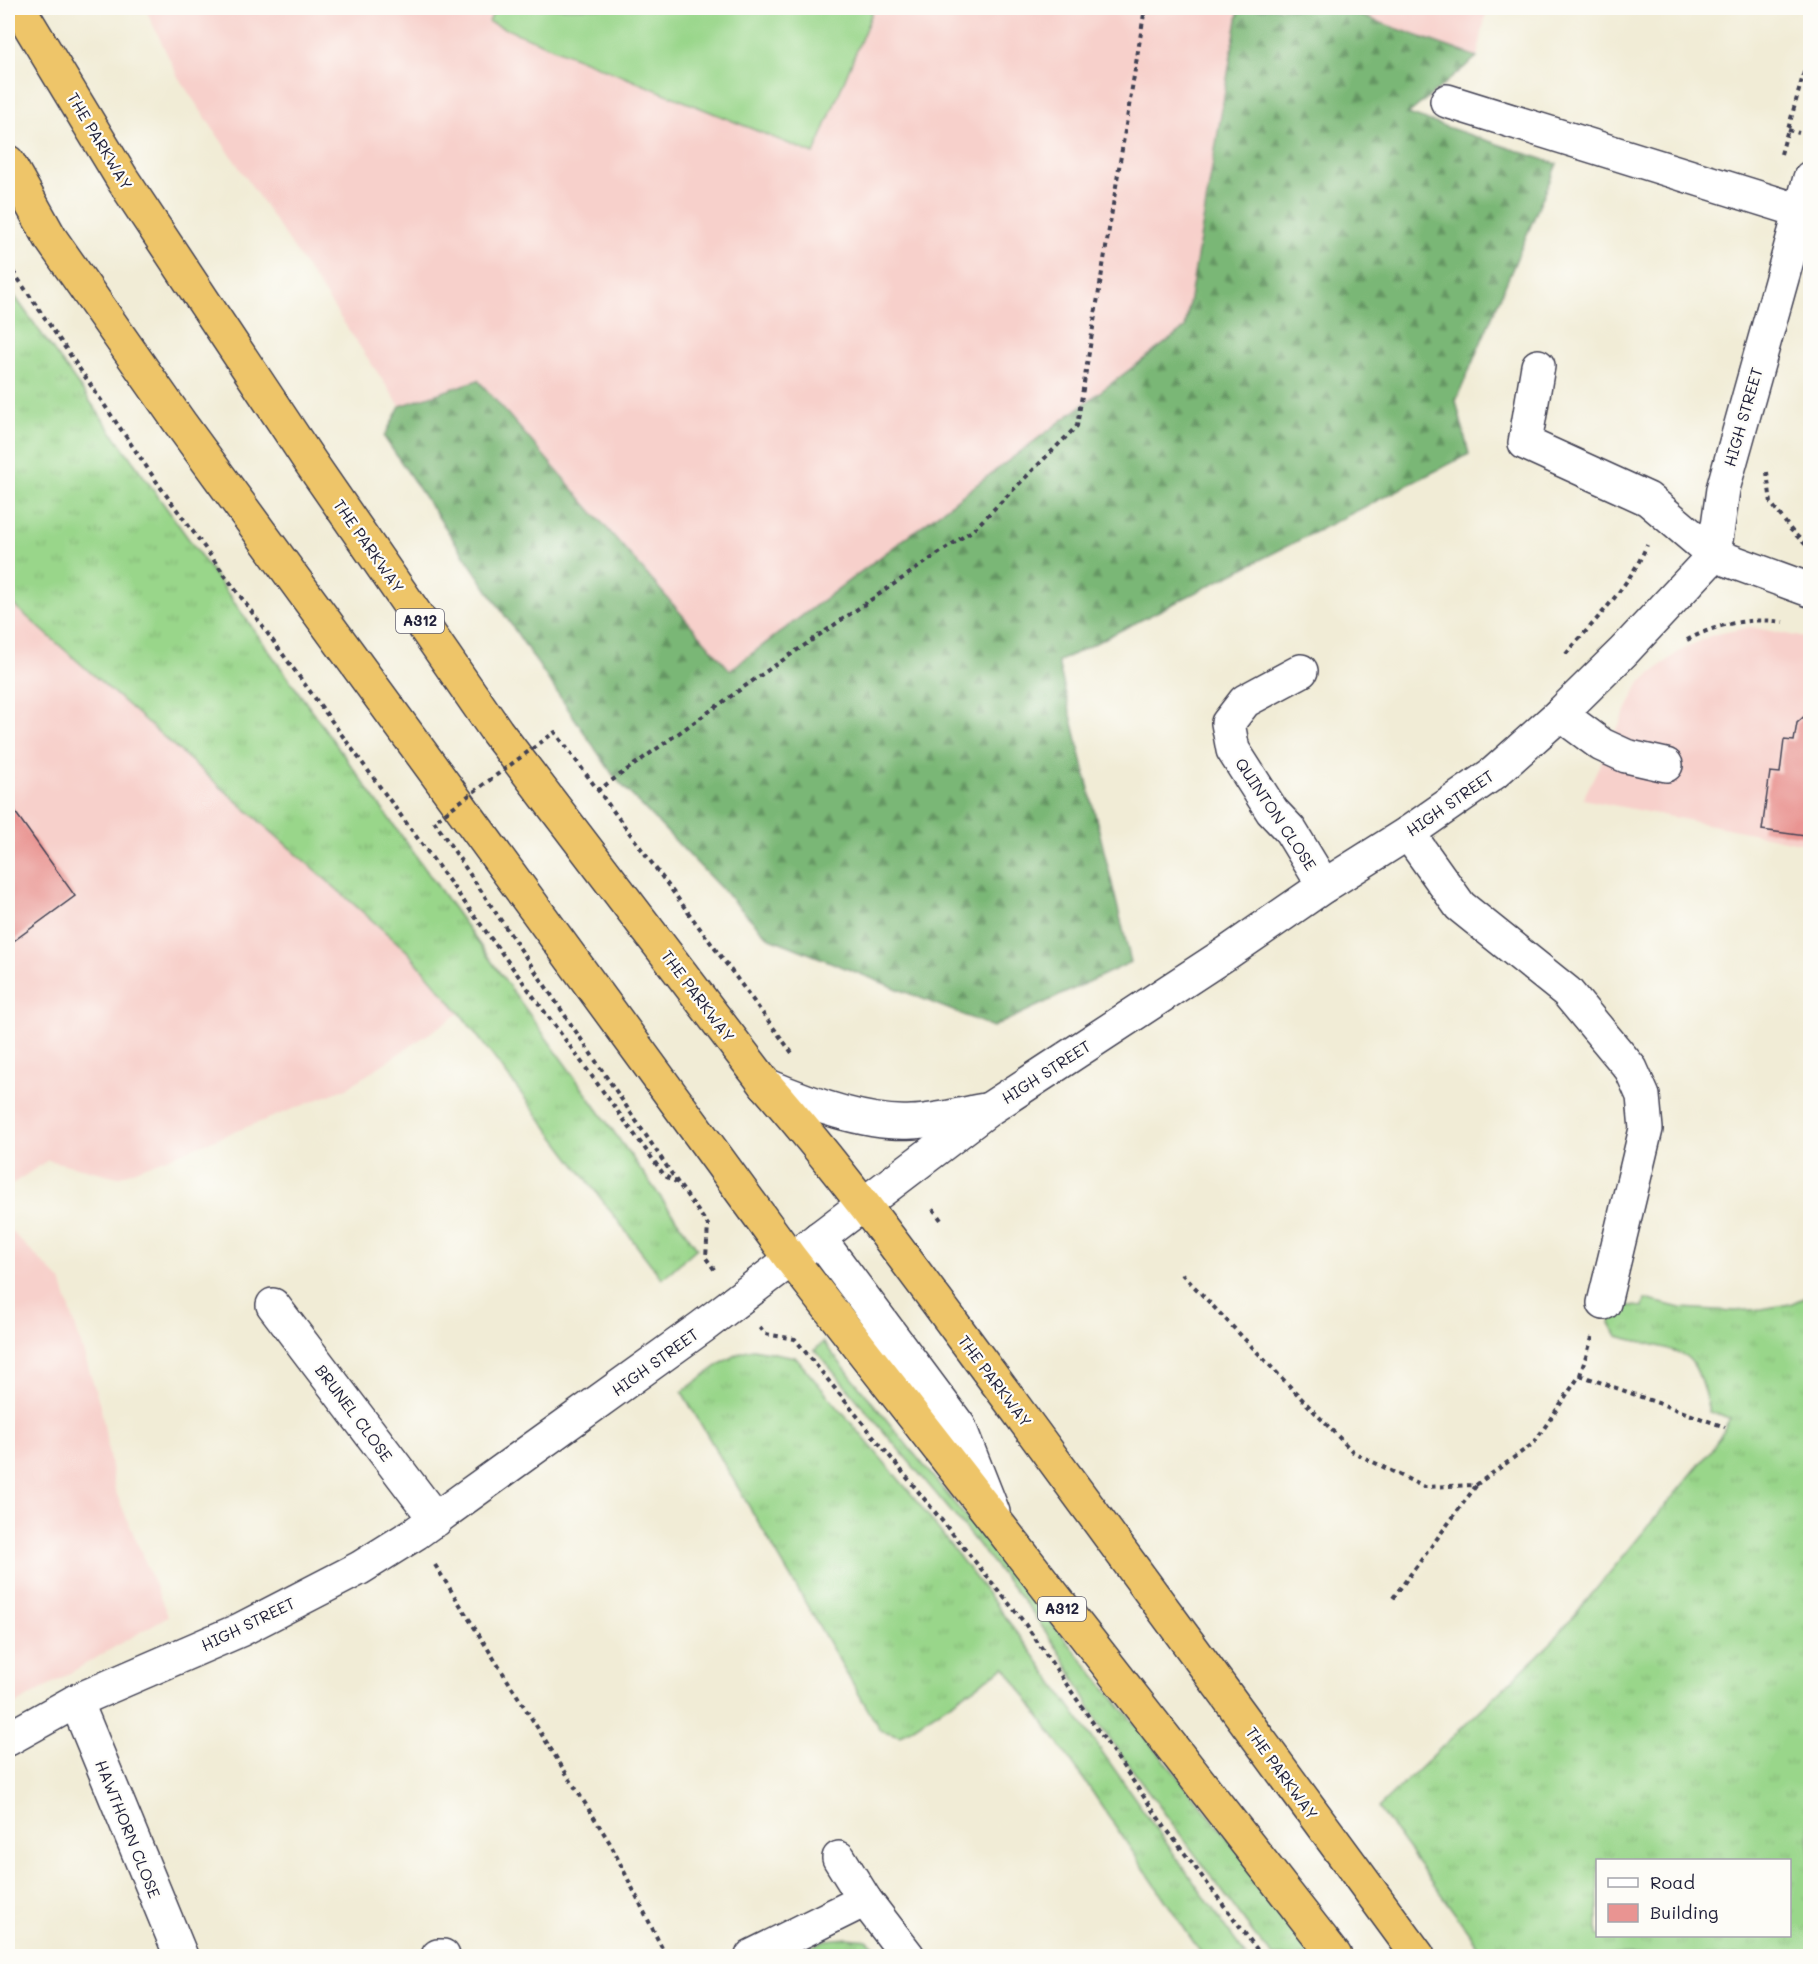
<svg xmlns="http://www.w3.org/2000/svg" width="1818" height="1964" viewBox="0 0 1818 1964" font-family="Mali,sans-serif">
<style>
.built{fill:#f7d0cb}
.grass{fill:url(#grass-tufts);stroke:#5e7c62;stroke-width:1.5;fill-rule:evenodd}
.forest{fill:url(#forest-firs);stroke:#4e6c58;stroke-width:1.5}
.garden{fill:#99d68a;stroke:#5e7c62;stroke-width:1.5}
.building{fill:#e99492}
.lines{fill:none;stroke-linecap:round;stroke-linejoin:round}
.minor-casing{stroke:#414052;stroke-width:36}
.highway-casing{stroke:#414052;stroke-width:36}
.path{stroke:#414052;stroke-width:4;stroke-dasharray:4.5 4.5;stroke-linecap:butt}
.minor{stroke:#fff;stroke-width:33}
.highway{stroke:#eec569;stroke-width:33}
.path-bridge{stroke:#414052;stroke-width:4;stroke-dasharray:4.5 4.5;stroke-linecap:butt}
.labels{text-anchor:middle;stroke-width:4.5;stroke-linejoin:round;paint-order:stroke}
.shield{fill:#fdfcf7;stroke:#646373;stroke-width:1.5}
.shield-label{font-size:15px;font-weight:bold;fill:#22223b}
.street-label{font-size:16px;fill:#22223b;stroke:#fdfcf7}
</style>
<defs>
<pattern id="grass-tufts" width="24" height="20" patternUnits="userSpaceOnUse" patternTransform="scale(1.5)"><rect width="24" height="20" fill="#99d68a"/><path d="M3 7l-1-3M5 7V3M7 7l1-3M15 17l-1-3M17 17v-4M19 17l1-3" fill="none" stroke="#84b778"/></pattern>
<pattern id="forest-firs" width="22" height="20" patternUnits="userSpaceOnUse" patternTransform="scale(1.5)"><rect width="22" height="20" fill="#7ab776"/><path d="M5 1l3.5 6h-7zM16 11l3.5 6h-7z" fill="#649462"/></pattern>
</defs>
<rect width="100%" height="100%" fill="#fdfcf7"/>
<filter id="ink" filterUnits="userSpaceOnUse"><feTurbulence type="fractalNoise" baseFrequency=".0167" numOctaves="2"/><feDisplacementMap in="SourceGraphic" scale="12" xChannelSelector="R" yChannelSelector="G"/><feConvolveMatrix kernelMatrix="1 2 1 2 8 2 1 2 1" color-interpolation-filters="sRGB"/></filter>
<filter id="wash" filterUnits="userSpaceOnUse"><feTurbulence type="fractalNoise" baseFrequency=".008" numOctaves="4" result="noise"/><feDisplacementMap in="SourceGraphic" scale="24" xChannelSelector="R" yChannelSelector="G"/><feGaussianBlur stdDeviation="1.35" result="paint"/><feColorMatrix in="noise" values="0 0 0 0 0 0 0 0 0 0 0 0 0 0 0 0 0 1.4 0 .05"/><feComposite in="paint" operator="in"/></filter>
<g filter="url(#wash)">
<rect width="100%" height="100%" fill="#f1ecd6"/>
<g class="built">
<path d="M145,8h1094l-54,320 -455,343 -252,-291 -78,26 -222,-329z"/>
<path d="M1339,8h148l-10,49z"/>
<path d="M8,600l399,351 53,62 -113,75 -229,89 -70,-17 -40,27z"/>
<path d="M1751,627l59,12v206l-227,-46 56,-115 39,-32 34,-17z"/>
<path d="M8,1228l53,53 40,127 14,82 53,126 -160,93z"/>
</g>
<g class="grass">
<path d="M8,287l689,961 -35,31 -202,-266 -53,-62 -399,-351z"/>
<path d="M1810,1295v661h-324l-108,-148 175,-167 160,-193 17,-30 -21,-6c-3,-14 -9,-43 -20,-53 -11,-11 -55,-18 -72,-23l-7,-13 4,-19 29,3 2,-8 35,9 55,3 27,-2 28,-5zM1598,1860h192v76h-192z"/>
<path d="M823,1342l483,592 17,22h-50l-19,-22 -154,-208 -39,-72 -29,-42 -78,-97 -139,-165z"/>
<path d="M753,1349l42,8 118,139 118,155 215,305h-43l-114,-169 -84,-120 -105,69 -20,-6 -198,-338c19,-13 49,-40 71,-43z"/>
<path d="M847,1938l20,2 19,16h-95l34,-16z"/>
</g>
<path class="forest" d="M1239,8h100l138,49 -69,57 149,50 -101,237 13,53 -411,208 73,300 -138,65 -225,-90 -153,-159 -231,-341 16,-31 78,-26 252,290 455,-342z"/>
<path class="garden" d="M495,8h379l-60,146 -325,-132z"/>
<g id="blocks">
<g class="building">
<path d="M1810,711v106l-3,-1 -2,20 -43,-6 8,-58 10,1 4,-33 10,1 3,-18z"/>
<path d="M8,802l67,94 -67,49z"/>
</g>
</g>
</g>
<g filter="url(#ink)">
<use href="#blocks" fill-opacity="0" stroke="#414052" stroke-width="1.5"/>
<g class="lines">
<defs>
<g id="minor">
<path d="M1447,101l354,110"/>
<path d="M1538,366l-13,77 123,56 66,56 96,35"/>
<path d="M1301,671l-56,30 -17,22 5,27 39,61 18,19 34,56"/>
<path d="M1560,714l42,31 24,11 40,9"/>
<path d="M1408,833l52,73 107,86 64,77 12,27 3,33 -42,174"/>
<path d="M766,1085c42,18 100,40 146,37 24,-1 49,-8 73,-12"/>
<path d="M819,1238l140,188 34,86"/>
<path d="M273,1305l163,215"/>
<path d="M76,1701l105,255"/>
<path d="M8,1739l68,-38 164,-71 120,-62 56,-35 286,-206 287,-218 238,-156 97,-67 84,-53 86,-60 66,-59 64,-63 90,-96 9,-66 87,-311"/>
<path d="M839,1858l26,42 43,56"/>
<path d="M438,1956h5"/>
<path d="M752,1956l113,-56"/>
</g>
<g id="highway">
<path d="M19,8l104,172 188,283 186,269 269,353c84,96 158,200 234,302 141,189 278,381 418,569"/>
<path d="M8,162l43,77 129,184 611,836 544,697"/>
</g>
</defs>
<use href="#minor" class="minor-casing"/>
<use href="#highway" class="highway-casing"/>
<g class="path">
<path d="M1788,130l11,3"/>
<path d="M1781,154l29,-103"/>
<path d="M8,264l153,224 504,688 13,7 30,42 -2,33 10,14"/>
<path d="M1767,472l4,31 20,27 19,19"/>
<path d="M1687,640c30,-16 62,-23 96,-18"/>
<path d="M1566,654c30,-35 63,-67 81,-109"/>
<path d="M597,791l161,-114 215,-147 104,-104 68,-418"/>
<path d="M933,1209l8,11"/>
<path d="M1182,1274l171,178 71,35 52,-2 58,-42 46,-68 13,-40"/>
<path d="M760,1327l5,7 30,5 228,282 141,205 98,130"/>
<path d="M1580,1375l145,52"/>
<path d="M435,1565l175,278 56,113"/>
<path d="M1393,1598l83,-112"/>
</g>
<use href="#minor" class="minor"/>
<use href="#highway" class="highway"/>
<path class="path-bridge" d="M678,1183l-244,-362 121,-89 237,321"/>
</g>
</g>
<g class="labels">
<g class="shield">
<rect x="396" y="609" width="48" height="24" rx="4.5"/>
<rect x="1038" y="1597" width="48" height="24" rx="4.5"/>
</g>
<g class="shield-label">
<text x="420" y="626">A312</text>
<text x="1062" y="1614">A312</text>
</g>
<g class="street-label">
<text transform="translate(100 141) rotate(59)" y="6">THE PARKWAY</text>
<text transform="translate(1743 417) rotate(-74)" y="6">HIGH STREET</text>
<text transform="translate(369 546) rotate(55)" y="6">THE PARKWAY</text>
<text transform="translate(1450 803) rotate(-35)" y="6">HIGH STREET</text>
<text transform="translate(1276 814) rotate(56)" y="6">QUINTON CLOSE</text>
<text transform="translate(698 996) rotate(53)" y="6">THE PARKWAY</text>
<text transform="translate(1046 1072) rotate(-33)" y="6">HIGH STREET</text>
<text transform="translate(655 1362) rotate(-36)" y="6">HIGH STREET</text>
<text transform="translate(995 1381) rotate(53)" y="6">THE PARKWAY</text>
<text transform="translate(354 1413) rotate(53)" y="6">BRUNEL CLOSE</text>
<text transform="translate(248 1624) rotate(-26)" y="6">HIGH STREET</text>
<text transform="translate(1282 1773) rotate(54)" y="6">THE PARKWAY</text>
<text transform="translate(128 1829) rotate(68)" y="6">HAWTHORN CLOSE</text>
</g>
</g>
<rect width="1818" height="1964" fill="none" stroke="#fdfcf7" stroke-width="30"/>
<rect x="1596" y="1859" width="195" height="78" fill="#fdfcf7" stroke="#a5a5ac" stroke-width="1.5"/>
<rect x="1608" y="1878" width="30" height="9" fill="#ffffff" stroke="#a5a5ac" stroke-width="1.5"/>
<text x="1650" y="1889" font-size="18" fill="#22223b">Road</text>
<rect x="1608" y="1904" width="30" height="18" fill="#e99492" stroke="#a5a5ac" stroke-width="1.5"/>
<text x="1650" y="1919" font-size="18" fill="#22223b">Building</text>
</svg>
